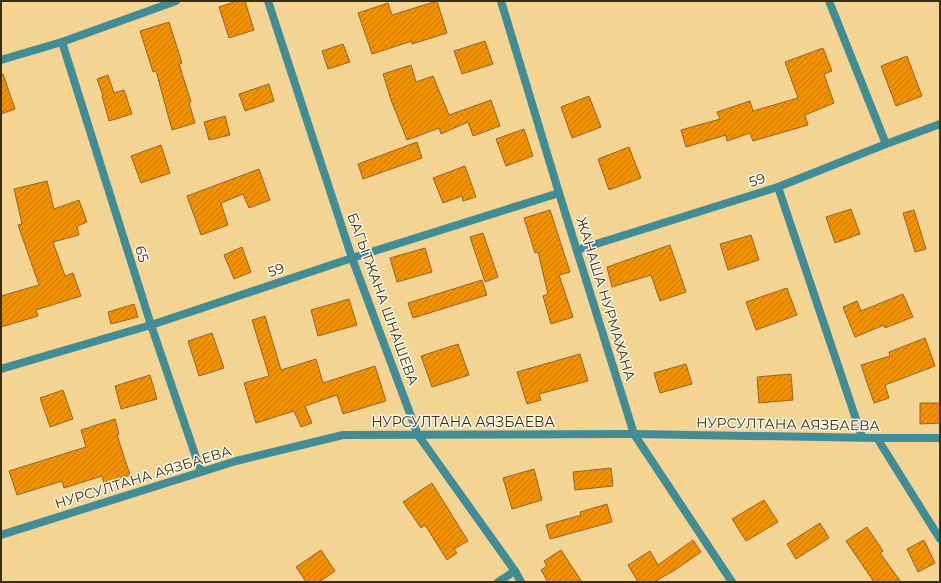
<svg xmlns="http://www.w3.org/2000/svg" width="941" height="583" viewBox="0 0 941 583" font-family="Montserrat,sans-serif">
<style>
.building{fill:url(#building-hatch);stroke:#946431}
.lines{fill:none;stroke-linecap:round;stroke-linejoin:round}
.minor{stroke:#428d95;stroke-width:8}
.labels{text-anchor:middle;stroke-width:3;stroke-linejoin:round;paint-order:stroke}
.street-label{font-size:14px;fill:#3b2e13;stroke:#fff9ec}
</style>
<defs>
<pattern id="building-hatch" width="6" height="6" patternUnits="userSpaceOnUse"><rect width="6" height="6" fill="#f19102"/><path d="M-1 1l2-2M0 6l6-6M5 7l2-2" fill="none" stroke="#c47703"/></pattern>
</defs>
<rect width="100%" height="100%" fill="#f4d492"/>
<g class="building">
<path d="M237,1h8l9,29 -25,8 -10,-31z"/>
<path d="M437,1l10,32 -35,11v-3l-40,13 -14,-41 30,-10 4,12z"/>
<path d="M169,22l13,41 -3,1 12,38 -2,1 6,20 -23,7 -16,-59 -3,1 -13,-41z"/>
<path d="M485,41l8,23 -31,10 -8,-23z"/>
<path d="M343,44l7,18 -22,7 -6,-18z"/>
<path d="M823,48l9,23 -8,3 10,29 -29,12 3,10 -55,16 -3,-8 -23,8 -1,-6 -40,12 -5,-17 39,-11 -3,-7 33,-11 3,10 45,-13 -13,-36z"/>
<path d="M907,56l15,40 -26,10 -15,-40z"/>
<path d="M411,65l5,17 17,-6 16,39 42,-15 9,26 -27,10 -5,-14 -27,12 -2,-6 -32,12 -16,-40 -8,-26z"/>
<path d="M3,74l12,35 -14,5v-39z"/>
<path d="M108,75l6,18 10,-3 8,24 -23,7 -7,-25h1l-6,-17z"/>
<path d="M269,84l5,17 -29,10 -6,-17z"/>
<path d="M589,96l12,31 -29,11 -11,-31z"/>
<path d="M225,116l5,19 -21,5 -5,-18z"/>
<path d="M524,129l9,27 -27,10 -10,-27z"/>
<path d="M417,142l5,16 -59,21 -5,-15z"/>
<path d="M161,145l9,28 -29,10 -10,-27z"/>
<path d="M629,147l12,31 -32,12 -11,-31z"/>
<path d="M465,166l11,31 -13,4 -1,-5 -19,7 -10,-25z"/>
<path d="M259,169l11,31 -21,8 -6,-14 -22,9 7,22 -27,10 -14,-39z"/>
<path d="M47,181l7,28 25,-9 8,22 -10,4 2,9 -26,7 12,34 8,-3 8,23 -45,14 2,6 -37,11v-31l38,-11 -21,-60 4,-1 -8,-35z"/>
<path d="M851,209l9,25 -25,9 -9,-26z"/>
<path d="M550,210l20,62 -11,3 14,42 -22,7 -8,-28 5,-2 -10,-42 -3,1 -11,-35z"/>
<path d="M914,210l12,39 -11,3 -12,-39z"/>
<path d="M483,233l15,44 -13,5 -15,-45z"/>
<path d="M751,235l8,25 -31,10 -8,-26z"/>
<path d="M670,245l16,47 -26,9 -9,-26 -39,12 -5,-20z"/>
<path d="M242,247l9,25 -17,7 -10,-24z"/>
<path d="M425,248l7,24 -35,10 -7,-24z"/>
<path d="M482,280l5,15 -74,23 -5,-15z"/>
<path d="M787,288l10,27 -41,15 -10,-28z"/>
<path d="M903,294l10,23 -28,11 -1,-3 -29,12 -12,-30 14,-6 4,10z"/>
<path d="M349,299l8,26 -39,11 -7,-26z"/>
<path d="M134,304l4,13 -27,7 -3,-12z"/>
<path d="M265,316l16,54 35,-11 7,24 52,-17 11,35 -43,13 -6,-19 -32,11 7,17 -11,4 -7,-16 -38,12 -12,-40 25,-7 -17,-56z"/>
<path d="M212,333l12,35 -25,8 -11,-35z"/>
<path d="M925,338l10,28 -50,19 4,13 -15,5 -13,-38 29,-9 -1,-4z"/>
<path d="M458,344l11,31 -37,12 -11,-31z"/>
<path d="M580,354l8,27 -49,13 2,6 -14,4 -10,-32z"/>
<path d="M686,364l6,20 -32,9 -6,-20z"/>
<path d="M791,374l2,26 -34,3 -2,-26z"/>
<path d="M150,375l7,24 -36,10 -6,-23z"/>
<path d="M63,390l10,29 -23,8 -10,-29z"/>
<path d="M920,403h20v20l-20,1z"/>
<path d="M115,419l4,15 -2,1 13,40 -26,9 -2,-8 -38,12 -2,-7 -45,14 -8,-24 77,-24 -5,-17z"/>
<path d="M611,468l2,18 -38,4 -2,-18z"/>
<path d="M534,469l8,31 -30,9 -9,-31z"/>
<path d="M432,483l36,58 -14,8 3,4 -10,7 -22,-35 -4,3 -18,-26z"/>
<path d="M764,500l14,22 -32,19 -14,-22z"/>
<path d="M607,504l5,18 -62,17 -4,-14 35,-10 -1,-3z"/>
<path d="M820,523l9,15 -33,21 -9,-15z"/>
<path d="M867,527l16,24 -3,2 21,29h-27l-28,-41z"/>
<path d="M693,540l8,12 -26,18 -21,12h-16l-10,-17 22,-14 8,14z"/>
<path d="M924,540l11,23 -17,9 -11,-23z"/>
<path d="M321,550l14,21 -16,11h-13l-10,-15z"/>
<path d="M561,550l21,32h-34l-7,-12 6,-4 -3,-5z"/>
</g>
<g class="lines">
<g class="minor">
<path d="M268,1l84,257 66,177 97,136 6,11"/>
<path d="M501,1l58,192 75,241 98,148"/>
<path d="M829,1l57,143"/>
<path d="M62,42l89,283 50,147"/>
<path d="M1,60l61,-18 114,-41"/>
<path d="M778,187l84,250"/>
<path d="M577,250l201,-63 108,-43 54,-20"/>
<path d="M1,369l150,-44 201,-67 207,-65"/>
<path d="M877,438l63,101"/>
<path d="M1,535l235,-74 107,-26 291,-1 243,4h63"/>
<path d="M498,582l17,-11"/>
</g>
</g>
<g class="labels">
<g class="street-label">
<text transform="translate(757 180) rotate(-18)" y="5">59</text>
<text transform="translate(142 254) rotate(73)" y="5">65</text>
<text transform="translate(276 270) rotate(-18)" y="5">59</text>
<text transform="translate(383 299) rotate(70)" y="5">БАГЫТЖАНА ШНАШЕВА</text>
<text transform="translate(606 299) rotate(73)" y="5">ЖАНАША НУРМАХАНА</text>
<text x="463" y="427">НУРСУЛТАНА АЯЗБАЕВА</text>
<text transform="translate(788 424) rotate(1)" y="5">НУРСУЛТАНА АЯЗБАЕВА</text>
<text transform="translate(143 477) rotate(-17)" y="5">НУРСУЛТАНА АЯЗБАЕВА</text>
</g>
</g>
<rect width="941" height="583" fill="none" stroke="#3b2e13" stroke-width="4"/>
</svg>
